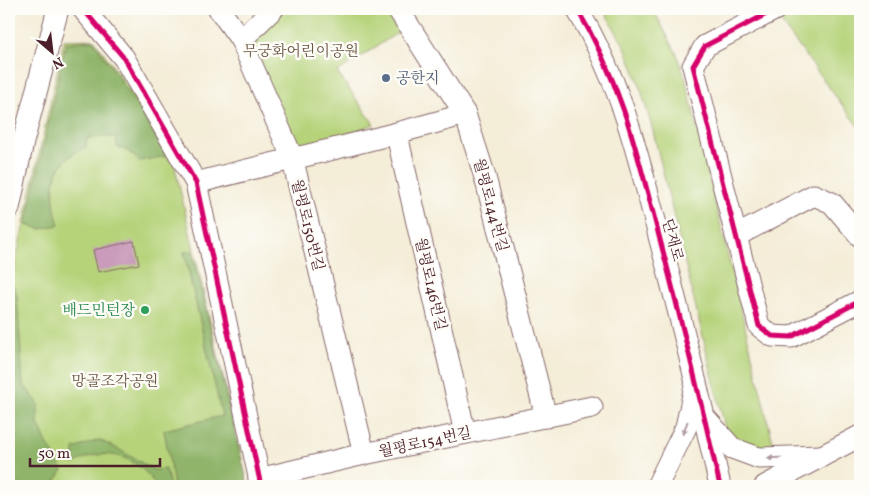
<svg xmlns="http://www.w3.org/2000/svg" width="869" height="495" viewBox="0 0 869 495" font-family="Vollkorn,'Noto Serif KR',serif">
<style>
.green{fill:#b6d37a;stroke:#807952}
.forest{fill:#90b56a;stroke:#6d6a4a}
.building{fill:#ca9bbb}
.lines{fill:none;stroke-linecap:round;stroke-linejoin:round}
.minor-casing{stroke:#866768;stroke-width:23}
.minor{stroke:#fff;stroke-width:21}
.cycleway-casing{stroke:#fdfcf7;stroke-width:8}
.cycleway{stroke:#d6006c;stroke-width:5}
.oneway{fill:#ae9aa0}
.service-dot{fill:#5c6f8a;stroke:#fdfcf7;stroke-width:2}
.leisure-dot{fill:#2e9e5b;stroke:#fdfcf7;stroke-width:2}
.labels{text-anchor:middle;stroke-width:5;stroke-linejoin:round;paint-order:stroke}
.park-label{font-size:15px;fill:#6a5543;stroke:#fdfcf7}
.service-label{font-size:15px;fill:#4e5e75;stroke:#fdfcf7;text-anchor:start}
.street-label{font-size:15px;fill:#4a1f2b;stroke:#fdfcf7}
.leisure-label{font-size:15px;fill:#27864d;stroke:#fdfcf7;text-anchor:end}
</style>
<rect width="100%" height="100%" fill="#fdfcf7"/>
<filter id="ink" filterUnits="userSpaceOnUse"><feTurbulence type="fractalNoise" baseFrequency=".02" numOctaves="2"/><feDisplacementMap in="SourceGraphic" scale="10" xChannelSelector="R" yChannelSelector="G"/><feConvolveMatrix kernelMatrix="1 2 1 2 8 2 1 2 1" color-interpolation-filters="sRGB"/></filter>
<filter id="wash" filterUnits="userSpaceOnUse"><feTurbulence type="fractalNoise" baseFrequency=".0096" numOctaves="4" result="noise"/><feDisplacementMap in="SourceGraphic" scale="20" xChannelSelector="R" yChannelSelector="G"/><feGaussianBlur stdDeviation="1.12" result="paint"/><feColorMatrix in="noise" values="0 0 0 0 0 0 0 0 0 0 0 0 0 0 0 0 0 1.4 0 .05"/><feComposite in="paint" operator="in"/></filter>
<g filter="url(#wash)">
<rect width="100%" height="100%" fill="#f4edd8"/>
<g class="green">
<path d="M284,9h105l13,21 -65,42 37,52 -54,20 -19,2 -9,-6 -39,-88 3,-14z"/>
<path d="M603,9h50l24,45 8,23 90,374 -10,4 -38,-19 -74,-305 -14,-48 -14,-36z"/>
<path d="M771,9l89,1v119z"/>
<path d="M94,39l42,60 38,64 74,323h-239v-194l55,-252z"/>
</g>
<g class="forest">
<path d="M93,40l41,61 33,55 -28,5 -11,-10 -11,-4 -1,-10 -29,1 -1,9c-36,15 -37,45 -27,78l-18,4 -15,-4 40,-182z"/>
<path d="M192,251l56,235h-74l-10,-56 58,-14 -38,-164z"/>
<path d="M13,285l4,10 6,89 15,19v20l8,19 17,28 -11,16h-43v-184z"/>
<path d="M99,440l19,9 36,21 12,-1 4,17h-14c-16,-29 -53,-42 -82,-22v-15z"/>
</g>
<g id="blocks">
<path class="building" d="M134,241l5,23 -41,8 -5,-22z"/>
</g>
</g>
<g filter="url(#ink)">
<use href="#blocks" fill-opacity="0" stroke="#866768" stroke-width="1"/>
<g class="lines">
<defs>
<g id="minor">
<path d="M83,9l41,49 72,125 65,303"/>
<path d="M219,9l22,31 51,117 72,297"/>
<path d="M398,9l67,105 20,63 61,240"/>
<path d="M577,9c45,75 60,143 82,227 22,83 42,166 61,250"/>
<path d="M776,9l-71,37 -12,20 66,260 13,10 19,1 69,-36"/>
<path d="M241,40l32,-31"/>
<path d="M397,135l68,298"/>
<path d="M196,183c90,-24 180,-42 269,-69"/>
<path d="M9,208l14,-66 35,-133"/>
<path d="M736,236l78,-41 18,8 28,33"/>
<path d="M707,420l25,28 27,10 63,-2"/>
<path d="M259,479l105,-25 228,-47"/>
<path d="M657,486l29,-59 9,-41"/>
<path d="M765,486l95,-50"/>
</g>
</defs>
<use href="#minor" class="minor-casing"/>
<use href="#minor" class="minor"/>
<defs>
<g id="cycleway">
<path d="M83,9l41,49 72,125 65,303"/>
<path d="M577,9c45,75 60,143 82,227 22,83 42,166 61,250"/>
<path d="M776,9l-71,37 -12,20 66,260 13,10 19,1 69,-36"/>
</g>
</defs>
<use href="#cycleway" class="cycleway-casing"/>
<use href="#cycleway" class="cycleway"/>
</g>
<defs><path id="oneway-solid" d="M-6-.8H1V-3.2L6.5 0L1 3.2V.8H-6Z" transform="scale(1.25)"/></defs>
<g class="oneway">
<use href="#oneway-solid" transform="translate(685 428) rotate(111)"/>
<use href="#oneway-solid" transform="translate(774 458) rotate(179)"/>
</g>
</g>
<circle class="service-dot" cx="386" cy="78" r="5"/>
<circle class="leisure-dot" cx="145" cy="310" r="5"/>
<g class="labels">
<g class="park-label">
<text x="301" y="56">무궁화어린이공원</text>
<text x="115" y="386">망골조각공원</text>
</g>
<g class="service-label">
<text x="396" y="83">공한지</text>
</g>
<g class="street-label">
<text transform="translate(491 205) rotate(75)" y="5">월평로144번길</text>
<text transform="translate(308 225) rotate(76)" y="5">월평로150번길</text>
<text transform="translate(673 240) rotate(75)" y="5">단재로</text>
<text transform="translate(431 284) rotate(77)" y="5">월평로146번길</text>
<text transform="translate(425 442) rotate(-12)" y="5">월평로154번길</text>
</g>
<g class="leisure-label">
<text x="135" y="315">배드민턴장</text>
</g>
</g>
<rect width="869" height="495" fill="none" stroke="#fdfcf7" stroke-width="30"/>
<g transform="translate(52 52) rotate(152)" stroke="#fdfcf7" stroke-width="4" paint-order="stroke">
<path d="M0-4L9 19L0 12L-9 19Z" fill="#4a1f2b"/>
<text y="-8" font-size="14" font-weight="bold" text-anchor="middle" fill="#4a1f2b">N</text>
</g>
<path d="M30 458v8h130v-8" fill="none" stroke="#4a1f2b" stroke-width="2.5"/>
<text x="38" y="458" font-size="15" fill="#4a1f2b" stroke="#fdfcf7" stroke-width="4" paint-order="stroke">50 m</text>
</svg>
